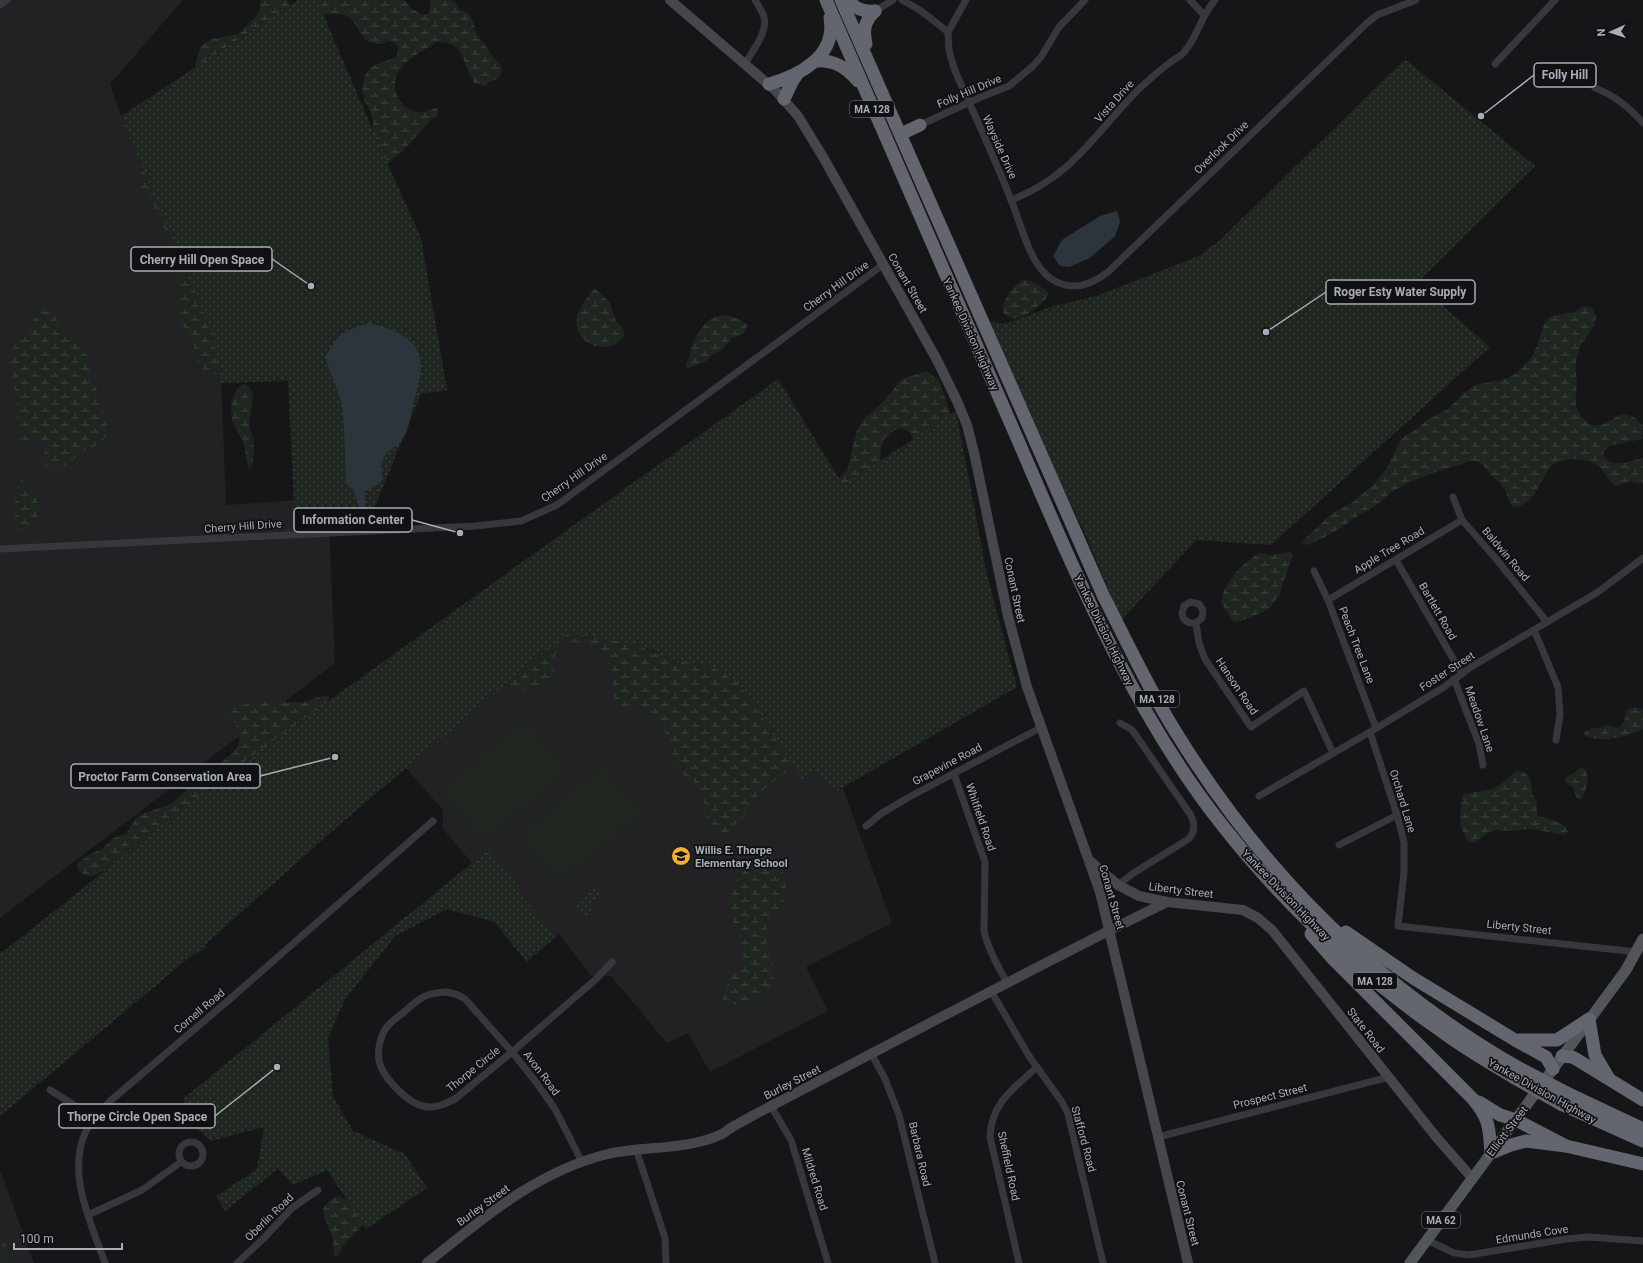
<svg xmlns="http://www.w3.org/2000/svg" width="1643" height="1263" viewBox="0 0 1643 1263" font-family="Roboto,sans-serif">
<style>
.built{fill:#222225}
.grass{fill:url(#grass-tufts)}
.wetland{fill:url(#wetland-marsh);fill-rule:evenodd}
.park{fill:url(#park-dots)}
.pitch{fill:#1e261f}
.water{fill:#2c353c}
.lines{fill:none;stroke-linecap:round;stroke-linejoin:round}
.minor{stroke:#37383d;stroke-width:7}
.secondary{stroke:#45474d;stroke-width:10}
.primary{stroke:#53555c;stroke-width:11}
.motorway{stroke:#63666e;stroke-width:13}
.motorway-bridge{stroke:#63666e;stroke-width:13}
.labels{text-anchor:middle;stroke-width:3.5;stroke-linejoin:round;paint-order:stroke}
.shield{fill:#111113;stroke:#7b7e86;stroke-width:1}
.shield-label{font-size:10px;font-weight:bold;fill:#a8adb8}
.street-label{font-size:11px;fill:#a8adb8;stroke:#111113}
.poi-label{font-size:11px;font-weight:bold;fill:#a8adb8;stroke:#111113;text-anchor:start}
.leader{fill:none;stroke:#a8adb8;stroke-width:1.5}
.callout-dot{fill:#a8adb8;stroke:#111113;stroke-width:1.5}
.callout{fill:#111113;stroke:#a8adb8;stroke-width:1.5}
.callout-label{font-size:12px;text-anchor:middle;font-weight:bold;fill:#a8adb8}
</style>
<defs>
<pattern id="grass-tufts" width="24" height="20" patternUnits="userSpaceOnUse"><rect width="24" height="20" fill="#1e261f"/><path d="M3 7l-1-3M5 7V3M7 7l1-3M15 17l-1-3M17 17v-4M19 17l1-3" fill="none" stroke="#3c433d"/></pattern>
<pattern id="wetland-marsh" width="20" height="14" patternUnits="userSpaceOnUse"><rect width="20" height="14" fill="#1e261f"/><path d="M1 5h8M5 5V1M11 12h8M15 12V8" fill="none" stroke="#3c433d"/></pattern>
<pattern id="park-dots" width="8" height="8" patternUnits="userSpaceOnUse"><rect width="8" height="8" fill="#1e261f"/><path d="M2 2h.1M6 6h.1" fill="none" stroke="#3c433d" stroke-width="1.8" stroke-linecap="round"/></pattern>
</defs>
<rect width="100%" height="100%" fill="#161618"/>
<g class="built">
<path d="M0,0h183l-73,84 11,32 92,219 8,40 5,130 102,-7 7,165 -335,255z"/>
<path d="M564,635l75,10 114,57 49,78 13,-8 20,20 8,-4 49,135 -86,44 22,44 -118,61 -22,-39 -21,10 -56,-67h-20l-32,-42 -2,2 -35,-39 -34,-47 -16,13 -29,-34v-19l-37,-42z"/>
<path d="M0,1170l34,93h-34z"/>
</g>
<path class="grass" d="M0,1227l12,36h-12z"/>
<g class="wetland">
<path d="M262,0h26l2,11 -82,75 -13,-22 6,-18 11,-7 26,-5 20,-20 2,-5v-6z"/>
<path d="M305,0h99l7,8 12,7c9,-1 8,-8 6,-15h22l4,2 4,7 9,4 6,10 1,8 19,27 6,6 2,7 -4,8 -9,3 -4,4 -11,-3c-2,-5 -5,-10 -7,-15 -6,-17 -9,-27 -31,-26 -11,8 -27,15 -35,26 -13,15 -4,40 16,44 8,2 12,-3 20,-4l1,8 -7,4 -28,31 -11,8 -171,216c-27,-4 -26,-15 -27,-38l-15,-14 1,-39 -5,-32 -21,-46 -6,-7 -6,-9 -2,-14 2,-14 230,-25 1,-15 -3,-12 -5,-8 -3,-13 2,-11 3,-7 6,-5 23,-9 2,-5 -1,-6c-6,-8 -8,-4 -16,-2 -2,1 -9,-1 -12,-2 -9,-4 -11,-21 -24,-27 -7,-2 -17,-1 -25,-1z"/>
<path d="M1024,280c9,0 17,7 24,12v4c-10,12 -20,20 -35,23 -3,-2 -9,-4 -10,-8 -2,-10 12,-28 21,-31z"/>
<path d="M596,289l14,14 6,18 7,8 2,6c-15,23 -53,11 -48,-18 2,-10 10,-19 16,-27z"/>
<path d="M1584,306l8,2 4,8c-1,14 -13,21 -17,34 -5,12 -3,22 -2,33 0,8 -3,18 0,25 1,5 8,14 13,16 20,10 29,-28 53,2l-1,13 -33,7c-3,2 -7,6 -5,10 8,14 29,4 39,2v26l-14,-3 -12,5c-8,-3 -11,-12 -17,-18 -10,-11 -34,-11 -46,-4 -4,2 -6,6 -8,10 -8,13 -15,33 -33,33 -6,-5 -5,-13 -9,-19 -3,-3 -23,-25 -25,-26 -9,-4 -15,2 -23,4 -23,7 -42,12 -62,25 -7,4 -11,9 -17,14 -5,4 -12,7 -18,10 -19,13 -32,23 -53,30l-4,-1 4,-6 25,-24 22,-12 20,-17 14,-17 13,-27 6,-6 8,-4 13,-11 19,-10 13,-11 2,-4 14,-10 34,-7c9,-6 18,-14 24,-24 6,-8 9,-31 16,-36 8,-5 16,-3 24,-6 4,-1 8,-4 11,-6z"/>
<path d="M40,309l9,3 6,4 6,11 27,29 3,23 7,13 2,12 7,17 1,10 -4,8 -5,5 -19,10 -16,12 -9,3 -12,-4 3,-20 -1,-4c-9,-3 -16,1 -25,2l-3,-14v-32l-3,-11 -3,-24 -2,-9 21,-27z"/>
<path d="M728,315l10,4 10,6 -5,9 -11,4 -10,12 -9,4 -7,7 -19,8 -1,-5c4,-6 4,-11 6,-18 4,-11 12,-24 23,-29 4,-2 9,-1 13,-2z"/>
<path d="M926,371l13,9 16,49 5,10 6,25 -1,6 6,31 3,5v8l-153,222 -35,36 -26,20 -15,22 -17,19h-10l-7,-3 -8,-23 1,-7 -2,-6 -9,-13 -10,-6 -7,-10 -12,-37 -23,-21 -13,2 -11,-7 -3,-8 -1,-17 -4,-7 -1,-9 -6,-11 -16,-7 -21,-1c-16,14 -9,21 -11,39l-10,6h-14l-7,3h-5l-4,-2 -14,-16 53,-42 80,11 18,12h9l187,-183 10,-40 8,-12 19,-17 18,-22zM900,428l10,4 15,30 -47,19 3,-33 3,-9c7,-3 7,-10 16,-11z"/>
<path d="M245,384l5,3 3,7 -4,31 4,13 1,10 -1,14 -3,7c-6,-9 -3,-18 -7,-27 -2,-7 -7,-12 -10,-19 -4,-13 -2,-34 12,-39z"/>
<path d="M21,479l17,17c0,15 4,20 -8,31 -3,3 -4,4 -8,5l-6,-3c0,-16 -3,-36 5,-50z"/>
<path d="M1289,552l4,2 -14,41 -7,11 -7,5 -16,7 -12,4 -4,-1 -12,-18c3,-22 20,-38 38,-50l12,2z"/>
<path d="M325,695l4,2 -2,7 -148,113 -9,3 -15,12 45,105 7,10 -9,6 -10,4 -79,-88c-12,2 -18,15 -31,0l-1,-5 13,-10 12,-5 12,-11 12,-4 9,-14 7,-6 30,-10 12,-12 50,-40c9,-12 7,-27 -6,-35l-1,-5 5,-5 6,-3 6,1 7,-2 14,-1h39z"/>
<path d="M1635,707l8,3v19c-16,8 -42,15 -59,6l1,-4 22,-6 11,3 6,-6 3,-13z"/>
<path d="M1583,767c8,7 4,24 -2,32h-4l-4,-12 -7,-4 -1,-5z"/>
<path d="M1516,771l8,1 6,6 3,17 4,8v9l1,3c11,6 25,4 30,17l-3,3 -34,-6 -22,2 -13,-1 -8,3 -14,10h-4c-13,-11 -10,-34 -7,-49l29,-5 8,-4z"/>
<path d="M763,855l11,1c9,12 16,33 9,46 -5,9 -17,18 -17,29 -2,24 22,50 -5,66 -11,7 -23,8 -35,7l-3,-4c1,-9 4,-16 9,-23 4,-3 9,-5 10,-11 6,-23 -16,-43 -12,-66 1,-6 4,-15 7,-20 1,-2 3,-3 4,-5 5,-9 12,-17 22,-20z"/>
<path d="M339,1196l13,6 12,22 -21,22 -5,10 -4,-1 -1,-16 -9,-23 -1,-8 9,-9z"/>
</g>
<g class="park">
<path d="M298,0h19l63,147 41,91 26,152 -26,4 -52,127 -74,3 -7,-143 -67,2 -8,-48 -92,-219z"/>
<path d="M1405,59l130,107 -118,117 73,64 -219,198 -74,-5 -76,80 -34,-82 -48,-101 -52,-116 18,3 48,-18 43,-10 103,-40 19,-14z"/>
<path d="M778,379l65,106 113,-74 31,164 30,112 -182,105 -20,-20 -13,8 -49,-78 -17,-21 -12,-10 -26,-9h-20l-39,-17 -67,-12 -8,2 -218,184 -138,123 -208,174v-162l232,-184z"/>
<path d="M489,849l27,33 8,17 33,37 -30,26 -33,-40 -47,-13 -52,27 -51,65 -16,37 5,58 20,35 52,23 22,34 -61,41 -39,-59 -34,15 -15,-16 -53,42 -9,-15 41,-27 7,-42 -53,14 -15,-13h-29l17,-20v-10z"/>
<path d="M595,885l9,8 -19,24 -9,-9z"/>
</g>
<g class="pitch">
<path d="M524,720l43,51 -82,70 -44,-51z"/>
<path d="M603,766l39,47 -83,68 -39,-47z"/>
</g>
<g class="water">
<path d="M1117,211l3,11 -5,14 -25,22 -21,9 -9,-1 -7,-10 9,-16 38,-24z"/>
<path d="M370,323c28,8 56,17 50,53 -1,8 -4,16 -6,24 -3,11 -4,25 -9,35 -2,3 -4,8 -7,10 -5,4 -10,5 -14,12 -10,19 12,22 -19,34v19l-4,4 -7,-22 -8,-9 -2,-53 -2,-26 -17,-47c4,-5 5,-10 9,-14 8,-13 22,-16 36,-20z"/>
</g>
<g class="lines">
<g class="minor">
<path d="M902,0l18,10 28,22 1,19 6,20c19,43 39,85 56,129 10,23 18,63 39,78 20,14 40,8 58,-6l259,-249 10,-8 39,-15"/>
<path d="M1190,0l14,15"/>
<path d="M0,5l7,-5"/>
<path d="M875,11l18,-11"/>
<path d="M948,32l18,-32"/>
<path d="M745,64c7,-13 23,-31 19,-47 -2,-6 -6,-12 -9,-17"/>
<path d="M1495,64l60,-64"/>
<path d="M1595,88c19,7 35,20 48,35"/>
<path d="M920,125l61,-28 28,-11 24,-20 8,-9 18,-30 26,-27"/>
<path d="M1011,200c62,-23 86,-70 130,-113 10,-9 20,-18 31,-26 4,-3 9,-5 12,-9 14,-15 17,-37 31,-52"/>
<path d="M1453,497l9,23 35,40 50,62"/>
<path d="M0,549l475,-23 46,-5 36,-16 327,-241"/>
<path d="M1396,560l66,114"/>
<path d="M1314,571l14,29 48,128"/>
<path d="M1328,600l134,-80"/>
<path d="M1196,623c-8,1 -13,-2 -14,-10l2,-7 6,-4 9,2 4,6 -1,8 -6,5 3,20 6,16 46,68 53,-36 29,62"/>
<path d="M1534,630l24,57 2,28 -4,25"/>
<path d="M1454,679l25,65 4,21"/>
<path d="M1370,732l27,83 7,27v30l-6,54 239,26"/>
<path d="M954,774l31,88 -1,69c4,18 14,35 23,52"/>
<path d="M1259,796l111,-64 74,-45 27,-20 127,-75 45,-34"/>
<path d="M866,826l16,-13 29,-17 131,-69"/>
<path d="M1339,845l58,-30"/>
<path d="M1118,885l14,-11 55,-34c9,-7 8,-17 3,-26l-55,-80 -4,-5 -11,-6"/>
<path d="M991,991l38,65 33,46 6,12 35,149"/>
<path d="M447,992l11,3 7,4 47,53 -57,47c-10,5 -20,10 -32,7 -15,-3 -36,-25 -42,-39 -5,-11 -2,-28 5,-39 4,-6 12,-11 18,-16 16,-14 20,-19 43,-20z"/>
<path d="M872,1055l13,24 14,36 36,148"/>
<path d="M50,1090l45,28"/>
<path d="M771,1106l20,34 37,123"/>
<path d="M1158,1137l231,-60"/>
<circle cx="191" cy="1154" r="12"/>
<path d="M636,1149l29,89 1,25"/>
<path d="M582,1162l-27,-53 -19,-27 -24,-30 83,-72 17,-18"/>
<path d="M88,1215l54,-25 39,-28"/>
<path d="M1427,1240l27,13 15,2 97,-16 22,-2 55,4"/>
<path d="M105,1263c-14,-40 -39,-90 -19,-132 6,-11 15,-20 23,-29l121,-103 203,-178"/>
<path d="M237,1263l26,-24 29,-31 26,-18"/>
<path d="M1019,1263l-29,-126c1,-34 24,-49 47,-70"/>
</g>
<g class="secondary">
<path d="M670,0l106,91 22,25 25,41 114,203 20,41 10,24 8,32 33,159 19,71 73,205 88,371"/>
<path d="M1090,861l28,24 21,11 28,6 76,8 15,8 14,12 165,208 35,40"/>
<path d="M427,1263c55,-44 110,-92 181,-109 36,-8 81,-4 114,-20 5,-3 9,-7 14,-9 12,-7 25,-14 37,-20 131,-68 261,-138 394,-203"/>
</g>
<path class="primary" d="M1410,1263l216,-293 17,-31"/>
<g class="motorway">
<path d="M826,0c64,146 127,292 191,438 58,134 114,272 205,387 62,79 137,149 219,206 23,17 47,31 72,46"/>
<path d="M841,0l262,595c24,47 46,95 74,139 86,139 199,252 340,333"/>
<path d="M848,0c8,9 15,12 27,11"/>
<path d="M866,44c-3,-14 -2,-22 9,-33"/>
<path d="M815,61c18,-2 31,6 43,20"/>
<path d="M769,84c30,-8 68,-28 61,-66"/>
<path d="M784,99l8,-17 6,-9"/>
<path d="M901,134l19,-9"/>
<path d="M1346,932l67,46 102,62 31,17 7,12"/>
<path d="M1311,934l22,25 140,140c17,20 16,29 18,54l20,-8 15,-4 40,5"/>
<path d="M1519,1040h38l32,-21 6,36 13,22"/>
<path d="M1562,1056l10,1 4,2 67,41"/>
<path d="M1567,1093l76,36"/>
<path d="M1479,1102l21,13 16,5 50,26 77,18"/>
<path d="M1561,1104l82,37"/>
</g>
<g class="motorway-bridge">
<path d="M1517,1067l50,26"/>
<path d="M1513,1077l48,27"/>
</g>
</g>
<defs>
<symbol id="school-disc" viewBox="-11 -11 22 22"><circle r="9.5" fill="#f2b134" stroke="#111113"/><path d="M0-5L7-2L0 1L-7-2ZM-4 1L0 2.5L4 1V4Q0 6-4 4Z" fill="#111"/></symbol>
</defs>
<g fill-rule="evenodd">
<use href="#school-disc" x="670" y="845" width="22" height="22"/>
</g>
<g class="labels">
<g class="shield">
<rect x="850" y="101" width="44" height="16" rx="3"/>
<rect x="1135" y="691" width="44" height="16" rx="3"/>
<rect x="1353" y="973" width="44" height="16" rx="3"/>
<rect x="1422" y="1212" width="38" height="16" rx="3"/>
</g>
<g class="shield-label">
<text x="872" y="113">MA 128</text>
<text x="1157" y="703">MA 128</text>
<text x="1375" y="985">MA 128</text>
<text x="1441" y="1224">MA 62</text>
</g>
<g class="street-label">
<text transform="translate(969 91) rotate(-23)" y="4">Folly Hill Drive</text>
<text transform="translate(1114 101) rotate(-48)" y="4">Vista Drive</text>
<text transform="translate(1000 147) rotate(66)" y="4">Wayside Drive</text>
<text transform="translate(1221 147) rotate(-44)" y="4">Overlook Drive</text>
<text transform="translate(908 283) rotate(60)" y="4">Conant Street</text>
<text transform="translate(836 286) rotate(-36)" y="4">Cherry Hill Drive</text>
<text transform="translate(971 334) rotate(66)" y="4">Yankee Division Highway</text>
<text transform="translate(574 477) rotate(-35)" y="4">Cherry Hill Drive</text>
<text transform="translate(243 526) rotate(-4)" y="4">Cherry Hill Drive</text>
<text transform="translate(1389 550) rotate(-31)" y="4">Apple Tree Road</text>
<text transform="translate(1506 554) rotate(50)" y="4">Baldwin Road</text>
<text transform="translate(1015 590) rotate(78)" y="4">Conant Street</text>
<text transform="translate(1438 611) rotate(60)" y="4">Bartlett Road</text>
<text transform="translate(1104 630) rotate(64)" y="4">Yankee Division Highway</text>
<text transform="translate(1357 645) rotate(69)" y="4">Peach Tree Lane</text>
<text transform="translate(1447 671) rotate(-33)" y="4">Foster Street</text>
<text transform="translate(1237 686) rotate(56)" y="4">Hanson Road</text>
<text transform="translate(1480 719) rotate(71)" y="4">Meadow Lane</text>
<text transform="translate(947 764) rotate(-28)" y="4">Grapevine Road</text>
<text transform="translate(1403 801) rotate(73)" y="4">Orchard Lane</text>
<text transform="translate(981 817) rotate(71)" y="4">Whitfield Road</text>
<text transform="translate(1181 890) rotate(7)" y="4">Liberty Street</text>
<text transform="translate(1286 895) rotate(46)" y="4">Yankee Division Highway</text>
<text transform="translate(1112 897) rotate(74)" y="4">Conant Street</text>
<text transform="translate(1519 927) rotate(6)" y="4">Liberty Street</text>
<text transform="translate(199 1011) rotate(-40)" y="4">Cornell Road</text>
<text transform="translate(1366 1030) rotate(52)" y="4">State Road</text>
<text transform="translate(473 1069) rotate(-39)" y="4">Thorpe Circle</text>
<text transform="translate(542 1073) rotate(53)" y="4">Avon Road</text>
<text transform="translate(792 1082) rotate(-27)" y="4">Burley Street</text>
<text transform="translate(1542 1091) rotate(29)" y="4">Yankee Division Highway</text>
<text transform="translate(1270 1096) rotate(-14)" y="4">Prospect Street</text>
<text transform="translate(1507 1131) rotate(-53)" y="4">Elliott Street</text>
<text transform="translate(1084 1139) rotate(75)" y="4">Stafford Road</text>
<text transform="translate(920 1154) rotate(77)" y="4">Barbara Road</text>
<text transform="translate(1009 1166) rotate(78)" y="4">Sheffield Road</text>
<text transform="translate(815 1179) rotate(73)" y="4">Mildred Road</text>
<text transform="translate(483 1205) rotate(-36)" y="4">Burley Street</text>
<text transform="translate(1188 1213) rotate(76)" y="4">Conant Street</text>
<text transform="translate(269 1217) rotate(-44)" y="4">Oberlin Road</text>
<text transform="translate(1532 1234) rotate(-9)" y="4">Edmunds Cove</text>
</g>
<g class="poi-label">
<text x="695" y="854">Willis E. Thorpe<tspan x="695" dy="13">Elementary School</tspan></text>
</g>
</g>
<path class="leader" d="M1481 116L1534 75M311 286L272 259M1266 332L1326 292M460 533L412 520M335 757L260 776M277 1067L215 1116"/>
<g class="callout-dot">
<circle cx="1481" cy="116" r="4"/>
<circle cx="311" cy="286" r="4"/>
<circle cx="1266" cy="332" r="4"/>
<circle cx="460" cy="533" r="4"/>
<circle cx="335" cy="757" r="4"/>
<circle cx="277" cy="1067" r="4"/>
</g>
<g class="callout">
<rect x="1534" y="63" width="62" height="24" rx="4"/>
<rect x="131" y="247" width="141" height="24" rx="4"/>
<rect x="1326" y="280" width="149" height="24" rx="4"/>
<rect x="294" y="508" width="118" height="24" rx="4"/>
<rect x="71" y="764" width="189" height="24" rx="4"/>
<rect x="59" y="1104" width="156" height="24" rx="4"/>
</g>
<g class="callout-label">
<text x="1565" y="79">Folly Hill</text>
<text x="202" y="264">Cherry Hill Open Space</text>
<text x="1400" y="296">Roger Esty Water Supply</text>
<text x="353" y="524">Information Center</text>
<text x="165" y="781">Proctor Farm Conservation Area</text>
<text x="137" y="1121">Thorpe Circle Open Space</text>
</g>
<g transform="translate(1611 32) rotate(267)" stroke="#111113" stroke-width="3" paint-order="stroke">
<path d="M0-3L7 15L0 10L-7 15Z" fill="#a8adb8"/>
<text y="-6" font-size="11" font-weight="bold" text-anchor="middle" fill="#a8adb8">N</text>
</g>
<path d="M14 1243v6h108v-6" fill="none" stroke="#a8adb8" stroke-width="2"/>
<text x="20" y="1243" font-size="12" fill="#a8adb8" stroke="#111113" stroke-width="3" paint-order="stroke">100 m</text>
</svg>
